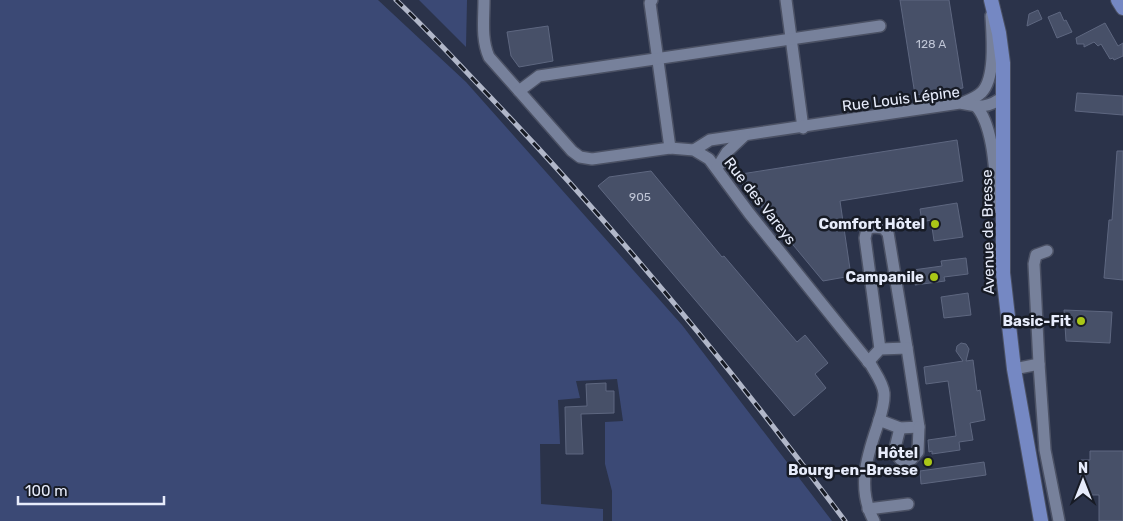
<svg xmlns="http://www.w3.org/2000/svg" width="1123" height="521" viewBox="0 0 1123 521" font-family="Rubik,sans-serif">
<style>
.green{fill:#3b4975}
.building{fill:#475068;stroke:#5e6780}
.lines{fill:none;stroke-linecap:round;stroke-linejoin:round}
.minor-casing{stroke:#4b5164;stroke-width:14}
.major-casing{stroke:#4b5164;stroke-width:16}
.minor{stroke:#77819b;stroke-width:11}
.major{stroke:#7588c3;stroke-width:14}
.rail-casing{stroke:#b1b7c9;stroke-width:5}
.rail{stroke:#171b25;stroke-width:3;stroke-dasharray:9;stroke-linecap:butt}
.poi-dot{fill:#aac717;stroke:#171b25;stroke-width:2}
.labels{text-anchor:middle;stroke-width:5;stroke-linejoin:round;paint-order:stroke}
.number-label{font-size:12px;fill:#bfc5d6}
.street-label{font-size:15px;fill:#e7ecfb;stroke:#171b25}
.poi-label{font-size:15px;font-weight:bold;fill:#e7ecfb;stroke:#171b25;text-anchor:end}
</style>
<rect width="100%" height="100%" fill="#2b334a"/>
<g class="green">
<path d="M0,0h378l88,82 216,243 150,196h-220v-30l-7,-27v-42l18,-1 -6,-42 -41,2 4,17 -22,2 2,44h-20l1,60 62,5v12h-603z"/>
<path d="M419,0h48l-1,47z"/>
</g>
<g class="building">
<path d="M900,0h49l14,88 -48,7z"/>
<path d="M1038,10l4,9 -15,7 2,-12z"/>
<path d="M1060,12l4,9 2,-1 6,12 -15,6 -9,-21z"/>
<path d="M1105,23l13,23 5,-3v13l-9,4 -1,-2 -3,1 -9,-15 -3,2 -4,-4 -10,5v-3h-7l-1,-6z"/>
<path d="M548,26l5,35 -34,6 -8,-11 -4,-24z"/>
<path d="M1077,93l46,3v19l-48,-4z"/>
<path d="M957,140l6,41 -123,20 11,75 -28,5 -88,-106z"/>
<path d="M1117,151h6v129l-19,-2 5,-58h3z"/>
<path d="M651,171l71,86 2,-1 73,86 8,-7 23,28 -13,11 11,14 -32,28 -196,-230 11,-9z"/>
<path d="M957,203l6,34 -29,4 -3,-21 -9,2 -2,-13z"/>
<path d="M966,258l2,16 -24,3 1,4 -30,4 -2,-15 29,-4 -1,-5z"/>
<path d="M968,293l3,22 -27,3 -3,-21z"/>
<path d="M1064,310l48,2 -2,31 -44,-2z"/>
<path d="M961,343l5,1 3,5 -3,12 7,-1 4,31 3,-1 5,30 -15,3 3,17 -14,2 1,8 -28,4v-3l-3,1 -1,-12 28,-4 -8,-55 -22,3 -2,-17 39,-6 -7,-10 1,-5z"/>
<path d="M606,383v8h8v22l-33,1 2,40h-17l-1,-47 22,-1 -1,-22z"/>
<path d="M1090,451h33v70h-24v-26h-18v-35h9z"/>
<path d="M984,462l2,13 -65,9 -1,-13z"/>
</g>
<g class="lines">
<defs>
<g id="minor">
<path d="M484,0c0,19 -3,39 5,57l83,94 8,6 12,2 78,-11 24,2 15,9 40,54 122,152c5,9 12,18 13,28 1,12 -4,24 -7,34 -11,32 -20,63 -3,94"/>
<path d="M652,0l-2,3 20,145"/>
<path d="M786,0l17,128"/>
<path d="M519,91l20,-15 341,-50"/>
<path d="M962,103c7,-3 14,-5 20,-11 14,-15 10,-57 9,-76"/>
<path d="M976,106c19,21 19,74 22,102"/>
<path d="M694,150l16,-10 250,-37c19,4 28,6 44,-7"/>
<path d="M717,168l10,-16 17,-16"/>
<path d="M880,349l-15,-111 2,-9 7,-2 9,1 5,5 19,115"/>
<path d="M868,362l12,-13 27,-1 12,79 -19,1 -21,-8"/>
<path d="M1039,364l6,86 14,71"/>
<path d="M1014,369l25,-5 -5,-100 2,-9 11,-4"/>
<path d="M900,428l-6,24 7,8h10l7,-8 1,-25"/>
<path d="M868,509l40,-5"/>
</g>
<g id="major">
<path d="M991,0l8,33 4,30v210l11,96 27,152"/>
<path d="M1118,0l5,8"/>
</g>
</defs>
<use href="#minor" class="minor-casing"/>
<use href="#major" class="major-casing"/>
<use href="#minor" class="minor"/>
<use href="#major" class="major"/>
<defs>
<path id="rail" d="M396,0c34,32 65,67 98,101 126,132 242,273 351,420"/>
</defs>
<use href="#rail" class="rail-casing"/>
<use href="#rail" class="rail"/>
</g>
<g class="poi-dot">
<circle cx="935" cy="224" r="5"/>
<circle cx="934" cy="277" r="5"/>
<circle cx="1081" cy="321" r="5"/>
<circle cx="928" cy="462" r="5"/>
</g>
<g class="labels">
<g class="number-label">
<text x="931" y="48">128 A</text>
<text x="640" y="201">905</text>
</g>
<g class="street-label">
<text transform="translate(901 99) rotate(-7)" y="5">Rue Louis Lépine</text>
<text transform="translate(760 201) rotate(52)" y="5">Rue des Vareys</text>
<text transform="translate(988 232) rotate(-91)" y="5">Avenue de Bresse</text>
</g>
<g class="poi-label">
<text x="925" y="229">Comfort Hôtel</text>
<text x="924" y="282">Campanile</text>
<text x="1071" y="326">Basic-Fit</text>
<text x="918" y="458">Hôtel<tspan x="918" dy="17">Bourg-en-Bresse</tspan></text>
</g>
</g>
<g transform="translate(1083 481)" stroke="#171b25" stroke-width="4" paint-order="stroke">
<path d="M0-4L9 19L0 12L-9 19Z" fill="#e7ecfb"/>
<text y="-8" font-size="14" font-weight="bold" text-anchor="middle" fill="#e7ecfb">N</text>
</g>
<path d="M18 496v8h146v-8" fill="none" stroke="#e7ecfb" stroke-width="2.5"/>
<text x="25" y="496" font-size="15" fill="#e7ecfb" stroke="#171b25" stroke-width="4" paint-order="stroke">100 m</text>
</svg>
